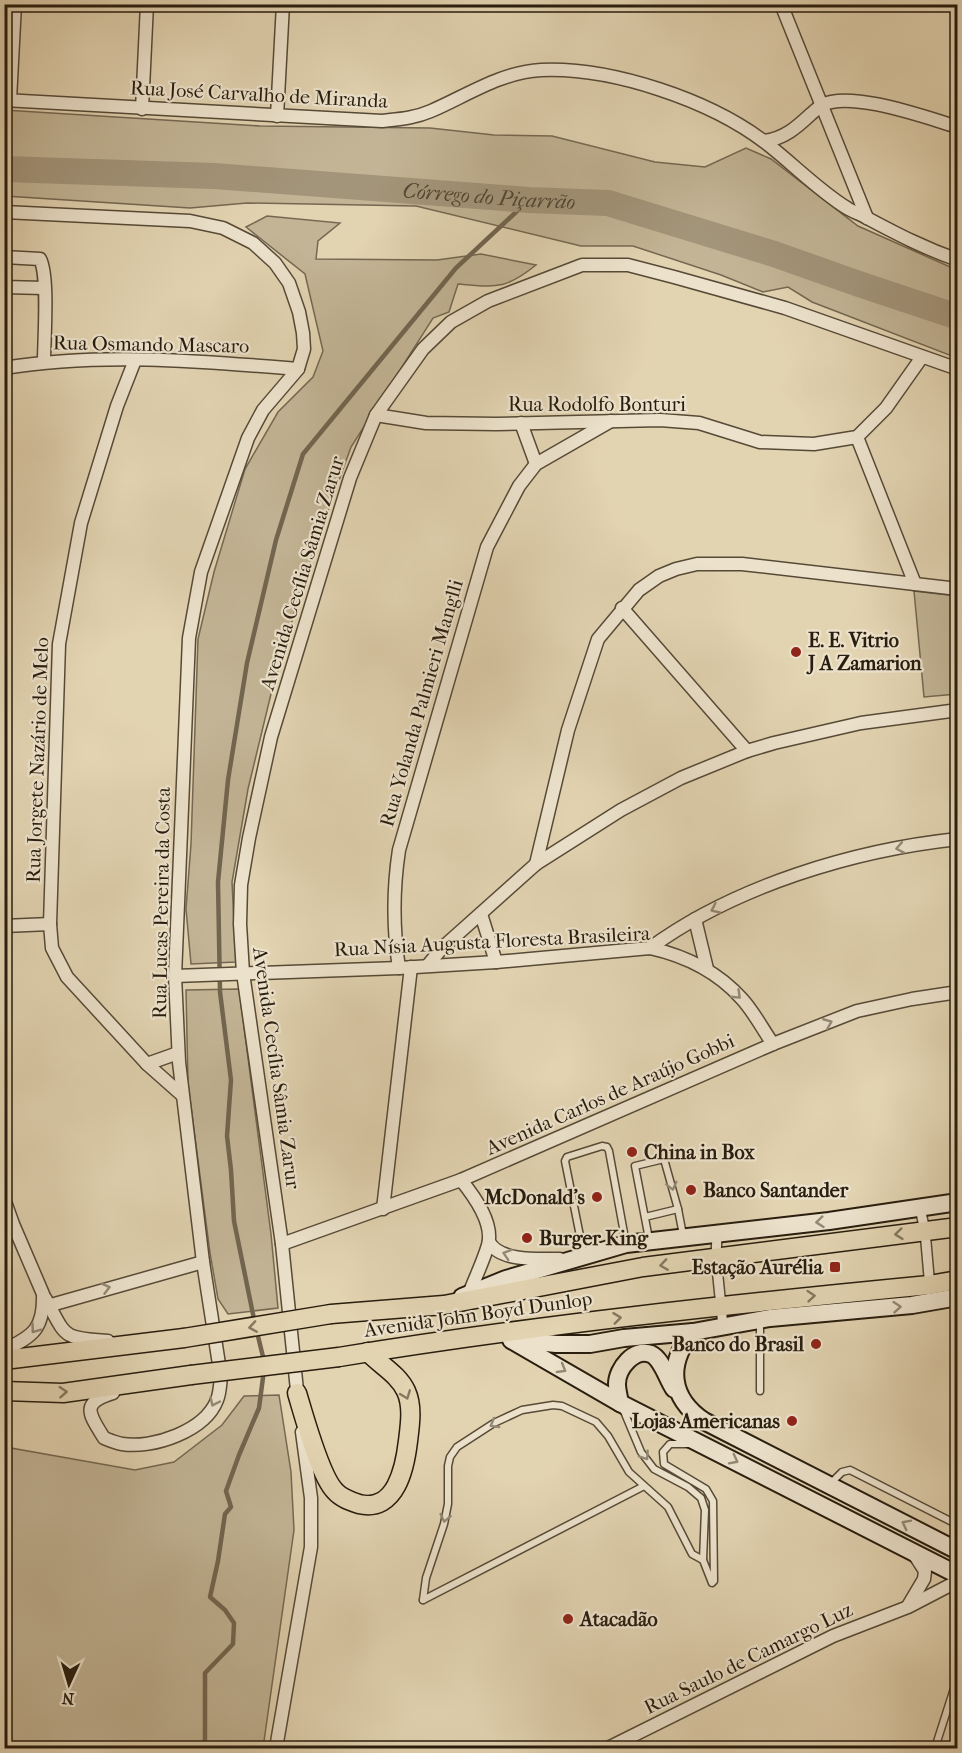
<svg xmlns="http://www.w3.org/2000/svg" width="962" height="1753" viewBox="0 0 962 1753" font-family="'IM FELL French Canon',serif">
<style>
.green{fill:#c2b495;stroke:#756852;stroke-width:1.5}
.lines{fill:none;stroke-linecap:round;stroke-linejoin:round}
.stream{stroke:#72654f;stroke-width:4.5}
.river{stroke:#a3957a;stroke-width:26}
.service-casing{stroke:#564a37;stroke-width:9}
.pedestrian-casing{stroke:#564a37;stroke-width:12}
.minor-casing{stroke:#564a37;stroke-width:15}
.secondary-casing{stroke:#281d0e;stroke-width:20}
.primary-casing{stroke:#281d0e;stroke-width:21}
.service{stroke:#ece2cc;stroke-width:6}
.pedestrian{stroke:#ece2cc;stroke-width:9}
.minor{stroke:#ece2cc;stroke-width:12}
.secondary{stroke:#ece2cc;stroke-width:16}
.primary{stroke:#e2d3b1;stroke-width:18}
.primary-bridge-casing{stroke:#281d0e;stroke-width:21;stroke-linecap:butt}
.primary-bridge{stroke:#e2d3b1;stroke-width:18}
.oneway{stroke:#948976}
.oneway2{stroke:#857860}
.poi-dot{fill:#8f2418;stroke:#ece2cc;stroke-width:2}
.labels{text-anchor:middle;stroke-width:4.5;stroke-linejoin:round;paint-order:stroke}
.street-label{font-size:20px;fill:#281d0e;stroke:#ece2cc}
.poi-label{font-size:20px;font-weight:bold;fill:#281d0e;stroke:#ece2cc;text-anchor:start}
.water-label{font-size:21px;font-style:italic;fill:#534734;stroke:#ece2cc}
</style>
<rect width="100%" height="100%" fill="#e2d3b1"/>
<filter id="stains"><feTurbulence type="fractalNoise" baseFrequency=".00333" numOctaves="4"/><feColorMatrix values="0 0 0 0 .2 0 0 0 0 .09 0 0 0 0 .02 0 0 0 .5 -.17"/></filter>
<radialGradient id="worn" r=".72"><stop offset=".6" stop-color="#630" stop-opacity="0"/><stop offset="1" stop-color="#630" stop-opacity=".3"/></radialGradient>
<g class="green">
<path d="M4,110l256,16 170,2 64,7 58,1 103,26 50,5 41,-19 25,11 87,67 99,44v88l-145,-56 -24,-15 -25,5 -42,-17 -88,-29h-52l-165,-40 -169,-3 -57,5 -185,-12z"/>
<path d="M267,216l73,7 -22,18 -2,18 121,1 44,-6 55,11c-31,25 -40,22 -78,19l-9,28 -16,6 -82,129 -44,122 -36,125 -23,95 -16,93 4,80 -45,2 -5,-55 5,-65 7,-205 16,-67 31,-103 33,-57 35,-35 10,-26 -18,-77 -59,-47z"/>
<path d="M914,591l43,5v98l-33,3z"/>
<path d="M239,989l32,245 7,74 -50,6 -10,-15 -8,-46 -22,-170 -2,-93z"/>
<path d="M279,1395l12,77 3,58 -31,218h-258v-301l130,23 39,-8 48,-37 22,-29z"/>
</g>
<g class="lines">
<g class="stream">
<path d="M255,1324l-21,-103 -3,-51 -4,-34 4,-56 -11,-88 -2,-110 10,-102 19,-117 29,-123 27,-86 153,-186 73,-68"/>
<path d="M257,1332l7,29"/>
<path d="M204,1748l1,-10v-65l28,-29 1,-21 -9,-13 -15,-13 8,-36 7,-47 6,-7 -5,-16 13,-36 20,-47 5,-38"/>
</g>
<path class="river" id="s1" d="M4,169l210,7 315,24 79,3 166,51 85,30 99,33"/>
<defs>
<g id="service">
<path d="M678,1209l5,26"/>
<path d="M645,1217l33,-8 -14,-50 -29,7 14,73"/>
<path d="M584,1256l-19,-95 2,-4 35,-11 5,1 2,4 17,93"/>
<path d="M760,1391v-71"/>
<path d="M623,1409l18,43 13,17 34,18 13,11 4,12 -2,50 9,23 2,-2 -1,-80 -7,-12 -42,-25 -1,-12 7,-8h18"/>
<path d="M830,1484l12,-12 8,-2 108,55"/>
<path d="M423,1600l3,-22 18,-54 4,-20v-38l2,-9 7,-10 37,-24 28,-13 31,-5 9,1 34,16 12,14 21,36 39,35 24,47 11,6"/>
<path d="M423,1600l221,-114"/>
<path d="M935,1748l23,-72"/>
</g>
<g id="pedestrian">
<path d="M920,1208l5,23 5,57"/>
<path d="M717,1233l-1,25 7,68"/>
</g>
<g id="minor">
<path d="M781,4l86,214"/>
<path d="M4,100l378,21c17,-2 33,-3 49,-10 35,-15 70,-39 110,-41 71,-3 169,30 225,73 26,20 53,48 81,65 6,4 14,6 20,10 32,17 57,30 91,42"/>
<path d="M10,100l5,-96"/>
<path d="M142,109l5,-105"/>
<path d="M277,116l6,-112"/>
<path d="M764,141c20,-2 33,-14 47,-27 3,-2 7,-7 11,-9 29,-15 105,13 136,22"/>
<path d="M4,212l186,9 33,7 30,15 22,20 14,20 10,29 4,21 1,16 -6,20 -35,41 -15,28 -47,134 -12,66 -14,338 4,86 24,200 18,115c-1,7 -1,16 -4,23 -12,31 -64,49 -95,44 -6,-1 -13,-4 -18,-6 -15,-24 -24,-35 9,-45"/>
<path d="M4,257l36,2c9,17 4,80 4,102"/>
<path d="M4,287l40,1"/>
<path d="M135,360l-18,46 -36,117 -22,121 -9,280 2,24 15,29 80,87 35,31"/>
<path d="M4,368c97,-16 197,-7 294,1"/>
<path d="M376,415l50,8 70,1 164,-4 39,3 61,19 54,2 43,-7 29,-29 36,-51"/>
<path d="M521,423l15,41"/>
<path d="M857,437l58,147"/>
<path d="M622,608l125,143"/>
<path d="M536,864l32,-134 30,-91 41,-49 20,-14 17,-7 21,-5h45l216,25"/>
<path d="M481,914l15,48"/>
<path d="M695,919l12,50"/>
<path d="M4,926l46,-2"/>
<path d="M650,948c85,-62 204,-98 308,-109"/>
<path d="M428,965l14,-17 94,-84 85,-54 60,-32 66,-27 27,-8 87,-20 97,-13"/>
<path d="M399,968c-6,-39 -6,-79 0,-118l88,-303 32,-61 17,-22 75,-43"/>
<path d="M175,976l224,-8 97,-6 154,-14c36,8 67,23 92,51 12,13 21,31 31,45"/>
<path d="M147,1064l31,-11"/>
<path d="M461,1180c13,16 33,43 27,65 -5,17 -13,33 -19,49"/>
<path d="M4,1199l9,25 30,70c1,34 -9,42 -39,56"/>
<path d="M383,1209l28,-242"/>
<path d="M489,1242c11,20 51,17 71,17"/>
<path d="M282,1244l179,-64 312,-136 84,-33 55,-12 46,-7"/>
<path d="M45,1298c22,39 15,40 63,43"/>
<path d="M44,1307l159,-45"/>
<path d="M298,1400l-16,-156 -39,-271 -3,-49 1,-39 8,-47 22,-101 79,-259 26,-63 47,-66 28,-27 37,-21 94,-36h46l46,12 111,31 173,61"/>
<path d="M908,1606l16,-27 1,-8 -11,-17"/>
<path d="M276,1748l35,-201v-49l-9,-66"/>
<path d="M608,1748l225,-112 75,-29 50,-26"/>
</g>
<g id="secondary">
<path d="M462,1297l44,-18 120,-35 203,-23 129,-19"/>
<path d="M693,1332c-27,32 -23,66 11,89l254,130"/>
<path d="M511,1340l109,63 338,172"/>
<path d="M518,1340l38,4h34l34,-6 69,-6 77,-14 142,-13 46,-8"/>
<path d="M620,1403c-1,-6 -3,-13 -3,-19 0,-15 17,-37 34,-30 11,5 16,25 23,35"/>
</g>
<g id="primary">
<path d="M331,1314l113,-9 199,-38 315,-40"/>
<path d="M339,1357c196,-32 393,-53 590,-72l29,-5"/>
<path d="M4,1360l180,-22"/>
<path d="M4,1391l59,2 128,-18"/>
<path d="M297,1393c7,23 23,83 38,98 6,7 15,10 24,13 37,9 46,-37 49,-63 2,-16 5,-35 -2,-50 -8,-17 -26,-26 -38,-39"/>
</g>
</defs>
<use href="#service" class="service-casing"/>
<use href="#pedestrian" class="pedestrian-casing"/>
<use href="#minor" class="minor-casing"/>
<use href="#secondary" class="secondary-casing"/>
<use href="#primary" class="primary-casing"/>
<use href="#service" class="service"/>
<use href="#pedestrian" class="pedestrian"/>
<use href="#minor" class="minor"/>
<use href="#secondary" class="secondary"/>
<use href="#primary" class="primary"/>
<defs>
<g id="primary-bridge">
<path d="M184,1338l147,-24"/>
<path d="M191,1375l148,-18"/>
</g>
</defs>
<use href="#primary-bridge" class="primary-bridge-casing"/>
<use href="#primary-bridge" class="primary-bridge"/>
</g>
<defs><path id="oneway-chevron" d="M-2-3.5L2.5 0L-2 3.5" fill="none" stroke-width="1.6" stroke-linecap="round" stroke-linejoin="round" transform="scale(1.5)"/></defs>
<g class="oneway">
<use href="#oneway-chevron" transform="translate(900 848) rotate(169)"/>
<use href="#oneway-chevron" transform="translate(715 909) rotate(155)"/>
<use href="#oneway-chevron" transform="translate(737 995) rotate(44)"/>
<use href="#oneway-chevron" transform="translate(828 1023) rotate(-22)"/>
<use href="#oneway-chevron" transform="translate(672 1186) rotate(76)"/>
<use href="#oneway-chevron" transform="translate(820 1222) rotate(174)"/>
<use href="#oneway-chevron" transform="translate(507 1254) rotate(-162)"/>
<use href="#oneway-chevron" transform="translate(106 1288) rotate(-15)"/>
<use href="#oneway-chevron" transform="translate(897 1307) rotate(-5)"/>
<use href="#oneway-chevron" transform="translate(35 1329) rotate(126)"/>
<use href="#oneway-chevron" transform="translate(562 1369) rotate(30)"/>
<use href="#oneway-chevron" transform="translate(214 1402) rotate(115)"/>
<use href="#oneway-chevron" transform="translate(494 1424) rotate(150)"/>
<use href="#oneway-chevron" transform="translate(645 1456) rotate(56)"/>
<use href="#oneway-chevron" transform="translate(734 1460) rotate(27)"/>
<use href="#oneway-chevron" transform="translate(445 1518) rotate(102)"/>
<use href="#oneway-chevron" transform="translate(906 1524) rotate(-153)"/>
</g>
<g class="oneway2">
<use href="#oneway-chevron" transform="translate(899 1234) rotate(174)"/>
<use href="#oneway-chevron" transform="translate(664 1265) rotate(172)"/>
<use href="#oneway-chevron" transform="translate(811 1296) rotate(-5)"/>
<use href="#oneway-chevron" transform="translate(617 1318) rotate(-7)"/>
<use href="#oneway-chevron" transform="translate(253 1327) rotate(171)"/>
<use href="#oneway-chevron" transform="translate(63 1392) rotate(-4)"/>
<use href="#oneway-chevron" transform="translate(406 1395) rotate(69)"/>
</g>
<g class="poi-dot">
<circle cx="796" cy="652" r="6"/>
<circle cx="632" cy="1152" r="6"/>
<circle cx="691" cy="1190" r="6"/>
<circle cx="597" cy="1197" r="6"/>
<circle cx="527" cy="1238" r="6"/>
<rect x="829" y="1261" width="12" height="12" rx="3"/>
<circle cx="816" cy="1344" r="6"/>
<circle cx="792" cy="1421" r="6"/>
<circle cx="568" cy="1619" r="6"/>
</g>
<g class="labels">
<g class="street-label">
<text transform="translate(259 94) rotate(3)" y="7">Rua José Carvalho de Miranda</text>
<text transform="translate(151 344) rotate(1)" y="7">Rua Osmando Mascaro</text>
<text x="597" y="411">Rua Rodolfo Bonturi</text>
<text transform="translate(302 573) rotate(-73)" y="7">Avenida Cecília Sâmia Zarur</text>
<text transform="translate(421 703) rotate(-74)" y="7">Rua Yolanda Palmieri Manglli</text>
<text transform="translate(37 760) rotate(-88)" y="7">Rua Jorgete Nazário de Melo</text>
<text transform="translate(161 903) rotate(-89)" y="7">Rua Lucas Pereira da Costa</text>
<text transform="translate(492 941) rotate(-3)" y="7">Rua Nísia Augusta Floresta Brasileira</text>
<text transform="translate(277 1068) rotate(82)" y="7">Avenida Cecília Sâmia Zarur</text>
<text transform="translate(610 1094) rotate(-24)" y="7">Avenida Carlos de Araújo Gobbi</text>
<text transform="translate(478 1314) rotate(-8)" y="7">Avenida John Boyd Dunlop</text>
<text transform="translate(748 1658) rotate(-26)" y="7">Rua Saulo de Camargo Luz</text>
</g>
<g class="poi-label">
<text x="808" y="647">E. E. Vitrio<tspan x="808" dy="23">J A Zamarion</tspan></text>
<text x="644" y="1159">China in Box</text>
<text x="703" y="1197">Banco Santander</text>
<text x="585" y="1204" text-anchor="end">McDonald's</text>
<text x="539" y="1245">Burger King</text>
<text x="823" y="1274" text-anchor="end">Estação Aurélia</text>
<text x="804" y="1351" text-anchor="end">Banco do Brasil</text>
<text x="780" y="1428" text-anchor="end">Lojas Americanas</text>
<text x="580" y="1626">Atacadão</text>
</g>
<g class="water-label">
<text dy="7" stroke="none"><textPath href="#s1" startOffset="486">Córrego do Piçarrão</textPath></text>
</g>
</g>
<rect width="962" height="1753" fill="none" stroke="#e2d3b1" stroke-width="24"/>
<rect x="6" y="6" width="950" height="1741" fill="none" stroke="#281d0e" stroke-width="3"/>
<rect x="12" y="12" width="938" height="1729" fill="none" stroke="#281d0e" stroke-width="1.5"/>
<g transform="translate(69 1684) rotate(184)" stroke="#ece2cc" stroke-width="4.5" paint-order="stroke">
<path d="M0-4.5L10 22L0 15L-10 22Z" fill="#281d0e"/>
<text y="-9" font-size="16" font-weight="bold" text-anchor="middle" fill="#281d0e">N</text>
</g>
<rect width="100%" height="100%" filter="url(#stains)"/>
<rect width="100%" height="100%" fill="url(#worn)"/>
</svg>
